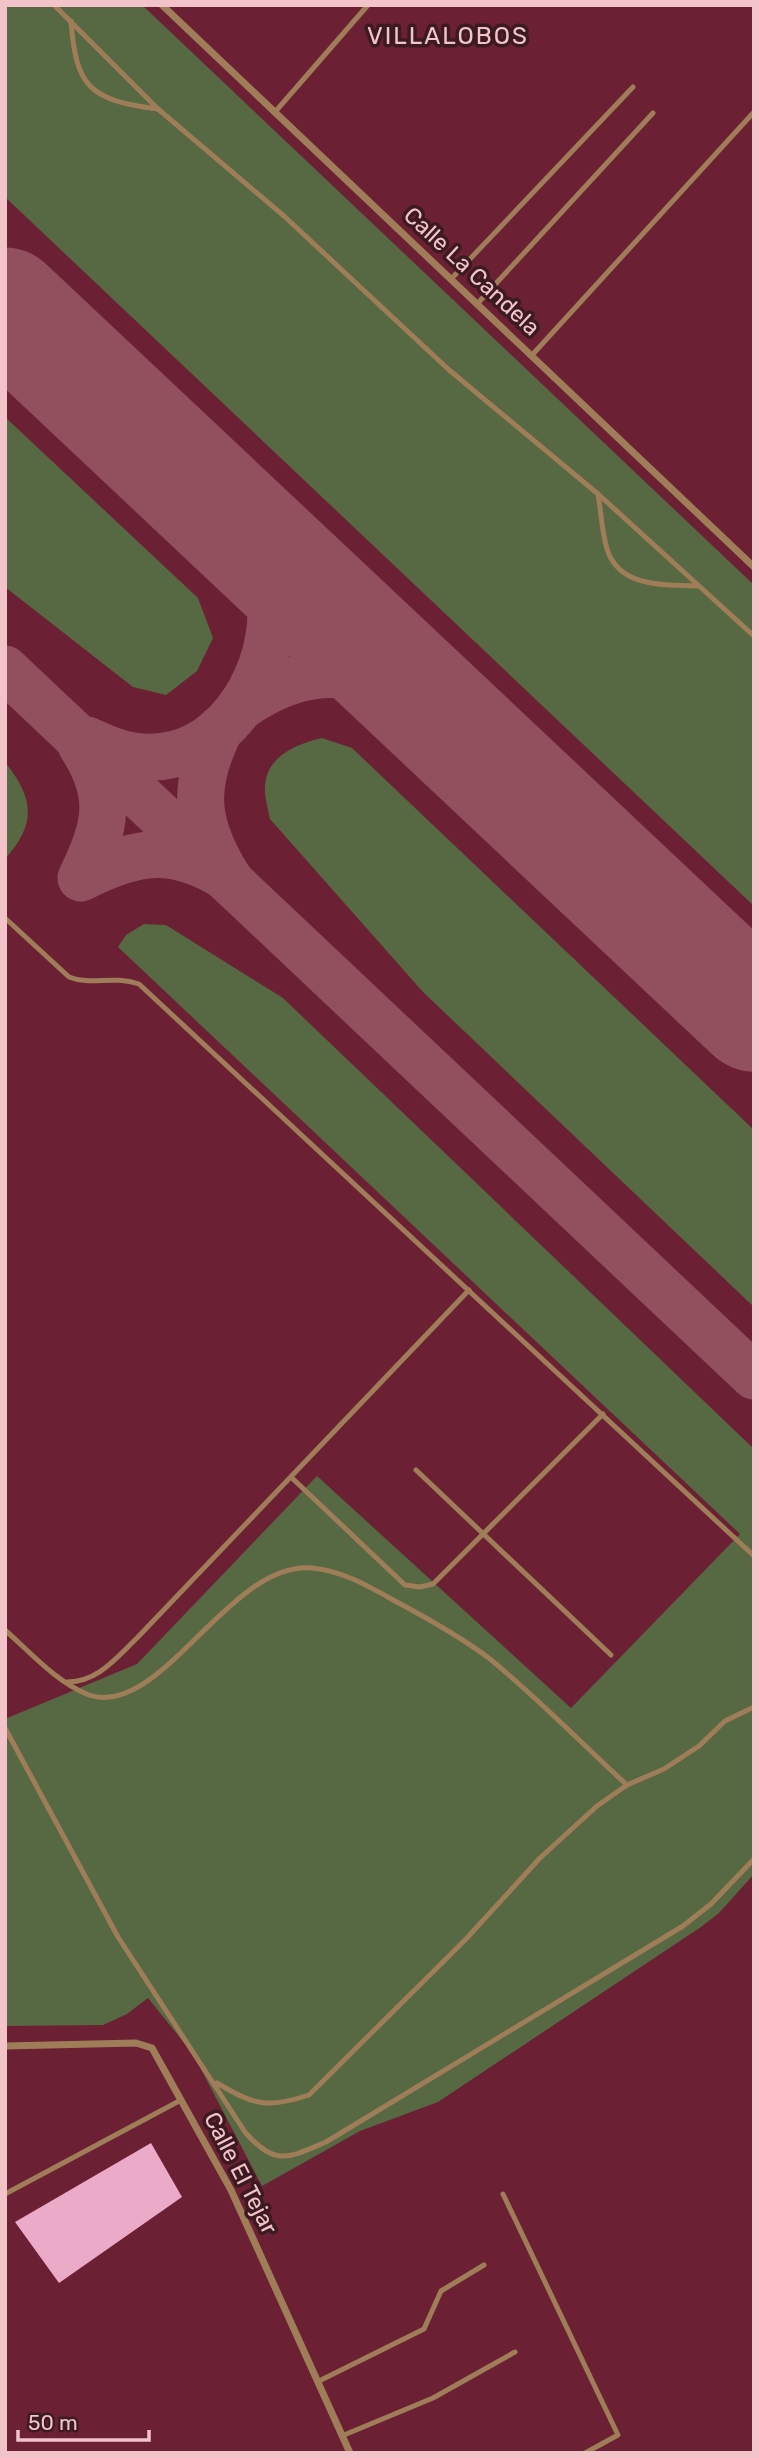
<svg xmlns="http://www.w3.org/2000/svg" width="759" height="2458" viewBox="0 0 759 2458" font-family="Rubik,sans-serif">
<style>
.green{fill:#566942}
.lines{fill:none;stroke-linecap:round;stroke-linejoin:round}
.taxiway{stroke:#92505e;stroke-width:47}
.runway{stroke:#92505e;stroke-width:119}
.building{fill:#ecaac9}
.service{stroke:#9e7d58;stroke-width:5}
.minor{stroke:#9e7d58;stroke-width:7}
.labels{text-anchor:middle;stroke-width:7;stroke-linejoin:round;paint-order:stroke}
.street-label{font-size:23px;fill:#f2c4ca;stroke:#3b1a20}
.neighbourhood-label{font-size:24px;letter-spacing:2px;fill:#f2c4ca;stroke:#3b1a20}
</style>
<rect width="100%" height="100%" fill="#6b2133"/>
<g class="green">
<path d="M5,5h137l612,580v321l-749,-709z"/>
<path d="M5,417l193,181 15,40 -16,33 -31,24 -33,-8 -128,-100z"/>
<path d="M322,738l30,10 402,382v177l-331,-315 -153,-173c-2,-10 -6,-24 -5,-34 3,-30 32,-41 57,-47z"/>
<path d="M5,762c29,37 32,61 0,97z"/>
<path d="M144,924l22,1 117,73 471,451v425l-35,39 -18,14 -263,175 -78,29 -98,55 -69,-132 -45,-56 -21,16 -24,11 -98,1v-307l132,-55 180,-188 254,232 169,-174 -622,-587 8,-12z"/>
</g>
<g class="lines">
<g class="taxiway">
<path d="M5,669l749,707"/>
<path d="M242,706c60,-41 98,-36 165,-19"/>
<path d="M87,740c18,8 35,16 56,17 77,5 127,-74 128,-143 0,-26 -13,-52 -21,-77"/>
<path d="M81,745c33,50 25,83 0,133 56,-29 94,-34 148,1 -34,-54 -38,-92 -9,-150"/>
</g>
<path class="runway" d="M5,307l749,705"/>
</g>
<path class="building" d="M151,2143l31,54 -123,86 -44,-61z"/>
<g class="lines">
<g class="service">
<path d="M54,5l104,104 126,107 164,153 150,125 156,142"/>
<path d="M71,21c5,68 20,79 87,88"/>
<path d="M275,112l93,-107"/>
<path d="M452,278l181,-191"/>
<path d="M478,303l175,-190"/>
<path d="M533,354l221,-242"/>
<path d="M598,494c3,18 4,38 9,55 12,39 58,36 91,37"/>
<path d="M5,918l64,59c22,9 43,-2 70,7l615,572"/>
<path d="M416,1470l195,185"/>
<path d="M292,1478l113,107 15,2 13,-3 170,-170"/>
<path d="M5,1630c25,22 52,53 84,65 72,24 141,-135 223,-127 31,3 56,18 83,33 32,17 66,36 95,58 48,39 92,85 137,126"/>
<path d="M67,1682c31,0 49,-24 70,-44l332,-348"/>
<path d="M5,1728l113,209 127,195c30,35 43,26 81,10l357,-216 28,-22 43,-45"/>
<path d="M217,2083c37,22 50,26 92,12l157,-156 74,-81 57,-52 30,-21 37,-16 35,-23 26,-25 29,-14"/>
<path d="M5,2194l176,-94"/>
<path d="M503,2194l115,241 -33,18"/>
<path d="M319,2381l105,-52 17,-38 43,-26"/>
<path d="M344,2435l89,-37 82,-46"/>
</g>
<g class="minor">
<path d="M162,5l592,562"/>
<path d="M5,2046l131,-3 16,5 79,142 119,263"/>
</g>
</g>
<g class="labels">
<g class="street-label">
<text transform="translate(472 271) rotate(43)" y="8">Calle La Candela</text>
<text transform="translate(241 2173) rotate(63)" y="8">Calle El Tejar</text>
</g>
<g class="neighbourhood-label">
<text x="448" y="44">VILLALOBOS</text>
</g>
</g>
<rect width="759" height="2458" fill="none" stroke="#f2c4ca" stroke-width="14"/>
<path d="M18 2430v10h131v-10" fill="none" stroke="#f2c4ca" stroke-width="3.5"/>
<text x="28" y="2430" font-size="21" fill="#f2c4ca" stroke="#3b1a20" stroke-width="5" paint-order="stroke">50 m</text>
</svg>
